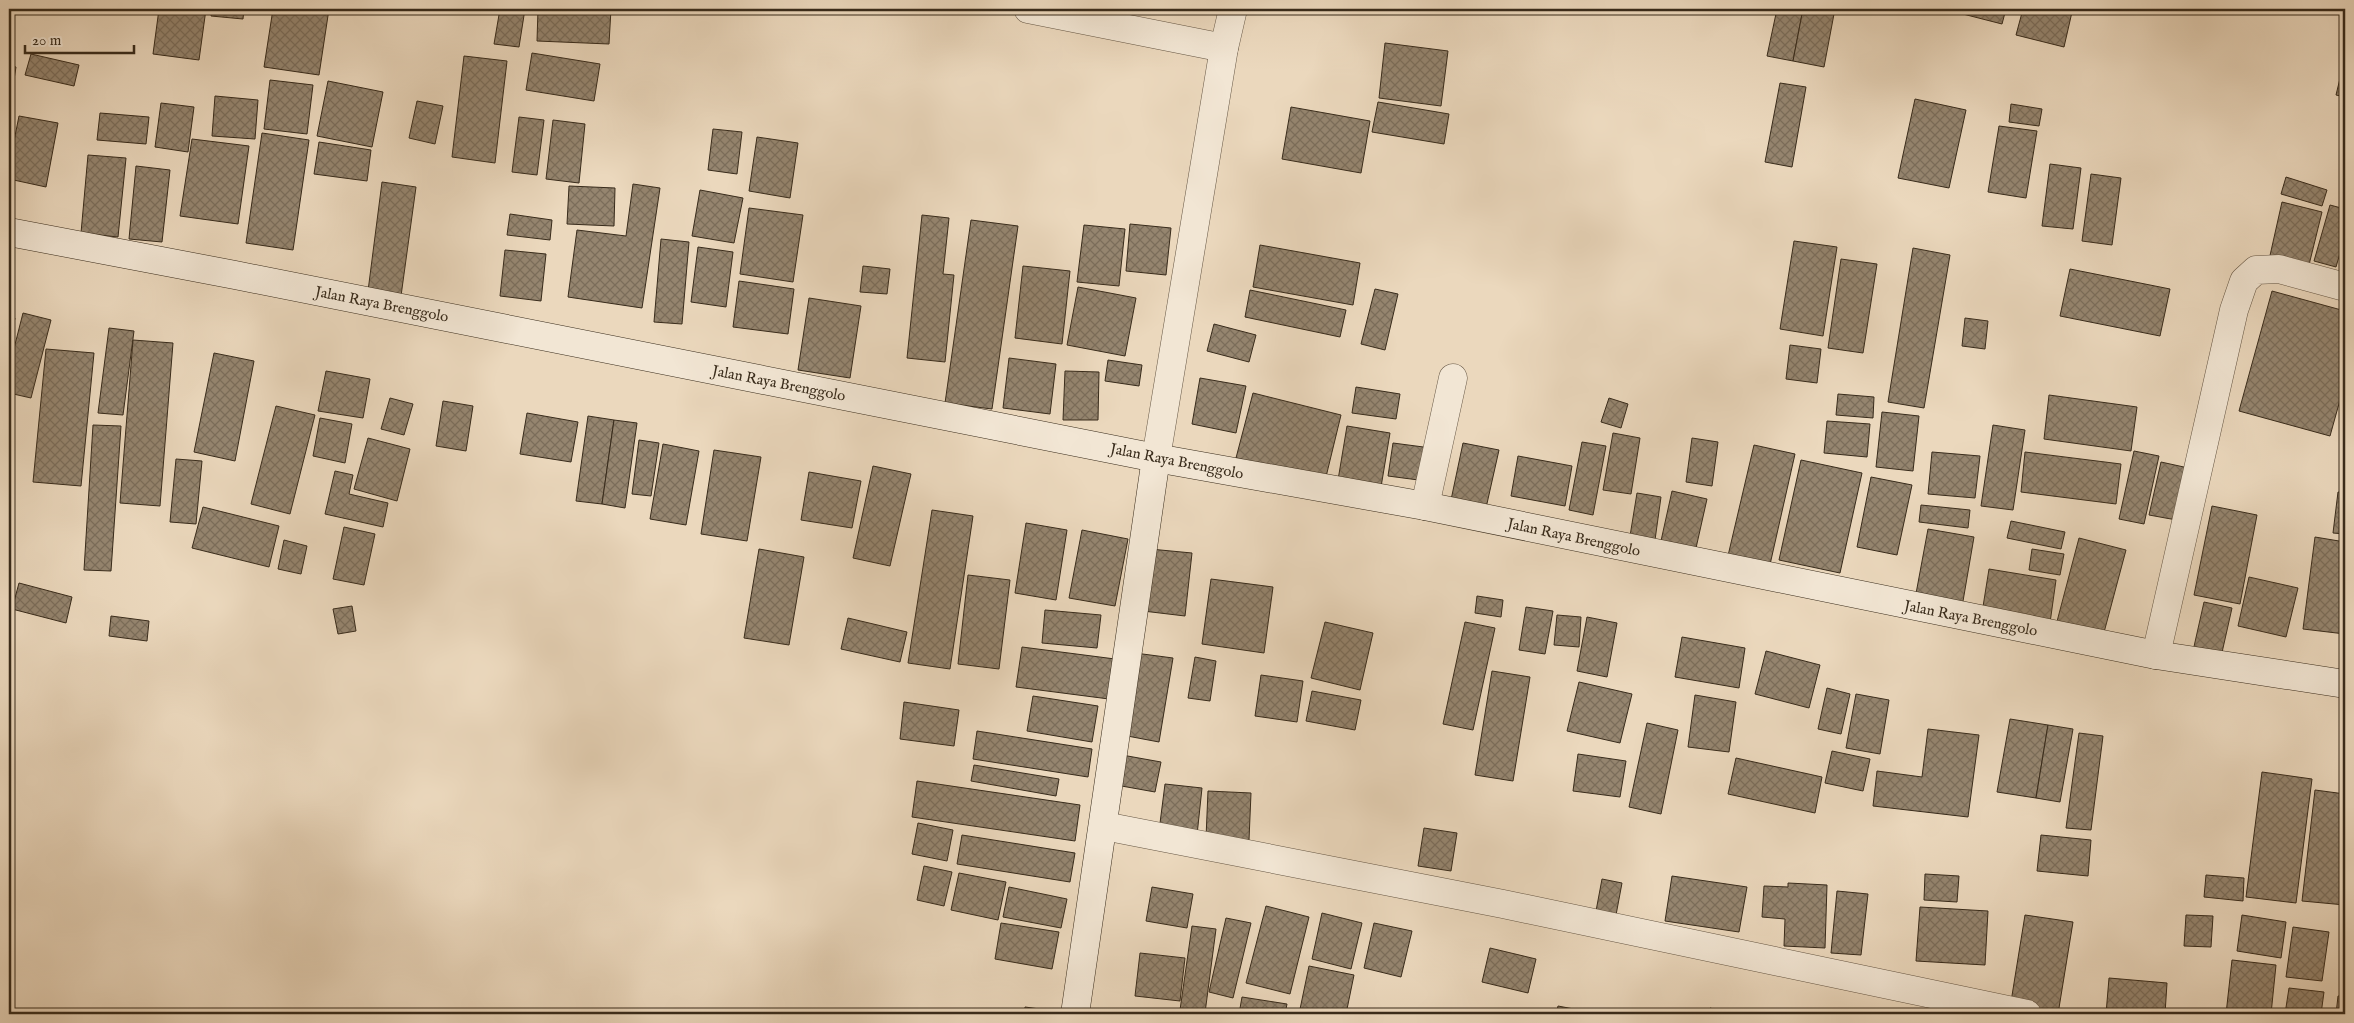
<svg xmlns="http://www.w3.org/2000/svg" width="2354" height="1023" viewBox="0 0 2354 1023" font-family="'IM FELL English',serif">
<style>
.building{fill:url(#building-cross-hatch);stroke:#382b1b}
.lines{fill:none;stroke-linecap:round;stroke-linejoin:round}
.street-casing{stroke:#655644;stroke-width:29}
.secondary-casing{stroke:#382b1b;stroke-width:29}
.street{stroke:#f2e6d4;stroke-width:28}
.secondary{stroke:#f2e6d4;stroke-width:28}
.labels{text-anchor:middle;stroke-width:4;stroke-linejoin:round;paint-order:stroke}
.street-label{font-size:15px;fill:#382b1b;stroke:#f2e6d4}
</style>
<defs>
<pattern id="building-cross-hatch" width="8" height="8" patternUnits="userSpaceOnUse" patternTransform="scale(1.25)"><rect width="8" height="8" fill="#95856f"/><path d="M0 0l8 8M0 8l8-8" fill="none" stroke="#7b6d5a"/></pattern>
</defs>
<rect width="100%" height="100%" fill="#ebd8bd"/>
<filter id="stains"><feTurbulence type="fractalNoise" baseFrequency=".004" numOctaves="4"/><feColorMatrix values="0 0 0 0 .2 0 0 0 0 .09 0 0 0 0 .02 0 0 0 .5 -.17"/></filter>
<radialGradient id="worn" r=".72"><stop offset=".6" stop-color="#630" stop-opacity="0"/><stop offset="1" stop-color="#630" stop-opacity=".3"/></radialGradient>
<g class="building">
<path d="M159,9h47l-7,51 -46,-6z"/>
<path d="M212,9h32l-1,10 -32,-3z"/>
<path d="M273,9h56l-10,66 -55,-8z"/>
<path d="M500,9h25l-6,38 -25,-3z"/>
<path d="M538,9h73l-2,35 -72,-3z"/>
<path d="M1777,9h26l-10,52 -26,-5z"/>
<path d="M1803,9l31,5 -10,53 -31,-6z"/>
<path d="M1960,9h46l-4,15 -43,-11z"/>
<path d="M2023,9h38l11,3 -8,35 -48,-12z"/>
<path d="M1385,43l63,8 -7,55 -62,-8z"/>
<path d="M532,53l68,11 -6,37 -68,-11z"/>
<path d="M31,54l48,11 -5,21 -49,-11z"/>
<path d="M464,56l43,5 -12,102 -43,-6z"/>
<path d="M2345,58v39l-9,-2z"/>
<path d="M9,65l7,2 -5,31h-2z"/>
<path d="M270,80l43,5 -6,49 -43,-5z"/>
<path d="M328,81l55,11 -11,55 -55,-11z"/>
<path d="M1780,83l26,4 -14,80 -27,-5z"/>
<path d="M215,96l43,4 -3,39 -43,-3z"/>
<path d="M1915,99l51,11 -17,78 -51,-10z"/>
<path d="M417,101l26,5 -8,38 -26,-6z"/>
<path d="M1378,102l71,12 -5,30 -72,-12z"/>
<path d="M161,103l33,4 -6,45 -33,-5z"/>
<path d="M2011,104l31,5 -3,17 -30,-4z"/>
<path d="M1291,107l79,14 -9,52 -79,-14z"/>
<path d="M100,113l49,4 -3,27 -49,-4z"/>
<path d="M19,116l39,7 -12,64 -37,-8v-13z"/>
<path d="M519,117l25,3 -7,55 -25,-3z"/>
<path d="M553,120l32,4 -6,59 -33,-4z"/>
<path d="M1999,126l38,5 -11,67 -38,-6z"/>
<path d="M713,129l29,3 -5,42 -29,-4z"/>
<path d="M262,133l47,7 -16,110 -47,-7z"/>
<path d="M757,137l41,6 -8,55 -41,-7z"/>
<path d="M192,139l57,7 -11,78 -58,-8z"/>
<path d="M319,142l52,8 -4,31 -53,-7z"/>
<path d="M88,155l38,3 -8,79 -37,-4z"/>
<path d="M2050,164l31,4 -8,61 -31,-3z"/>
<path d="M136,166l34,4 -8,72 -33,-3z"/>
<path d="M2091,174l30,4 -9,67 -30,-4z"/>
<path d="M2286,177l41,13 -5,16 -41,-12z"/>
<path d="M382,182l34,5 -15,109 -33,-5z"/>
<path d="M633,184l27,4 -18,120 -74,-11 9,-67 49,6z"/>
<path d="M569,186l46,2 -1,38 -47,-2z"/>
<path d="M700,190l43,8 -9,45 -42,-7z"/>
<path d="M2282,202l40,10 -14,57 -39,-9z"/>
<path d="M2330,205l15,4v27l-9,31 -22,-6z"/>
<path d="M749,208l54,7 -10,67 -53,-8z"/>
<path d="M510,214l42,6 -2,20 -43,-5z"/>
<path d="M922,215l27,3 -6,56 11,1 -9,87 -38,-4z"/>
<path d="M971,220l47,6 -26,183 -47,-6z"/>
<path d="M1130,224l41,4 -5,47 -40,-4z"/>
<path d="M1084,225l41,4 -6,57 -42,-4z"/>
<path d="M661,239l28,3 -7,82 -28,-2z"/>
<path d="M1794,241l43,6 -14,89 -43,-7z"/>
<path d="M1260,245l100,18 -7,42 -100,-18z"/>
<path d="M698,247l35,5 -7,55 -35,-5z"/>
<path d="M1913,248l37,7 -26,153 -36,-6z"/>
<path d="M505,250l41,4 -5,47 -41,-5z"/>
<path d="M1841,259l36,5 -14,89 -35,-5z"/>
<path d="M863,266l27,3 -3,25 -27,-2z"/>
<path d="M1023,266l47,5 -8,73 -47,-6z"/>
<path d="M2070,269l100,20 -10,47 -100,-20z"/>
<path d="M739,281l55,8 -6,45 -55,-7z"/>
<path d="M1078,287l58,11 -11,58 -58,-11z"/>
<path d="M1375,289l23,5 -13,56 -24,-6z"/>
<path d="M1250,290l96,20 -6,27 -95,-20z"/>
<path d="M2272,291l73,20v71l-15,54 -91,-25z"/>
<path d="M809,298l52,8 -11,72 -52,-8z"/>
<path d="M23,313l28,7 -20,78 -22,-5v-25z"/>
<path d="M9,316l6,2 -6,30z"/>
<path d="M1965,318l23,3 -3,28 -23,-3z"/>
<path d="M1214,324l42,11 -7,27 -42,-11z"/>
<path d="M109,328l25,3 -11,84 -25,-2z"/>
<path d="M133,340l40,3 -13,163 -40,-3z"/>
<path d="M1790,345l31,4 -4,34 -31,-4z"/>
<path d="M46,349l48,4 -13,133 -48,-4z"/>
<path d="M214,353l40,8 -19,100 -41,-9z"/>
<path d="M1009,358l47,6 -6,50 -47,-6z"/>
<path d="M1108,360l34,5 -3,21 -34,-5z"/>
<path d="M326,371l44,8 -7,39 -45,-7z"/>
<path d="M1065,371l34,1 -1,48h-35z"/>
<path d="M1200,378l46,8 -10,47 -44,-9z"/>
<path d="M1356,387l44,7 -4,25 -44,-6z"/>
<path d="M1253,393l88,22 -16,66 -89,-23z"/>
<path d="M1838,394l36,3 -1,21 -37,-3z"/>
<path d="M2049,395l88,12 -6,44 -87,-12z"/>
<path d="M390,398l23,6 -9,31 -23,-6z"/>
<path d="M1609,398l19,6 -7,24 -20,-6z"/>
<path d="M443,401l30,5 -7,45 -30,-5z"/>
<path d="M276,406l39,9 -25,99 -39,-10z"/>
<path d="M1882,412l37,4 -6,55 -37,-4z"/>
<path d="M527,413l51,9 -7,40 -51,-8z"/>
<path d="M588,416l26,4 -12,84 -26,-3z"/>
<path d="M320,418l32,6 -7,39 -32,-7z"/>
<path d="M614,420l23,3 -12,85 -23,-4z"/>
<path d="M1827,421l43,3 -3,33 -43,-4z"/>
<path d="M93,425l28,1 -10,145 -27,-1z"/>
<path d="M1993,425l32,5 -12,80 -32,-4z"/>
<path d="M1347,426l43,7 -9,54 -43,-7z"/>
<path d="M1613,433l27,5 -9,56 -28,-4z"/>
<path d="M368,438l42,11 -13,52 -43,-12z"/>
<path d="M1692,438l26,4 -6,44 -26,-4z"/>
<path d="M639,440l20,3 -8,53 -19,-2z"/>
<path d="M1582,442l24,4 -13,69 -24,-5z"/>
<path d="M1393,443l38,5 -5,33 -38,-5z"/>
<path d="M1463,443l36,7 -13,58 -35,-8z"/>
<path d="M663,444l36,7 -13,74 -36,-6z"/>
<path d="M1754,445l41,9 -26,115 -42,-9z"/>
<path d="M714,450l47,7 -14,84 -46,-7z"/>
<path d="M2134,451l25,5 -15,68 -25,-5z"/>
<path d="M1932,452l48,4 -5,42 -47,-4z"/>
<path d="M2025,452l96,12 -5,40 -95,-12z"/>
<path d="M1518,456l54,10 -7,40 -54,-10z"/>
<path d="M176,459l26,2 -6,63 -26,-2z"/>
<path d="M1801,460l61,13 -22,100 -61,-13z"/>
<path d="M2161,462l32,7 -11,52 -33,-6z"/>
<path d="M873,466l38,8 -21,92 -37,-8z"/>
<path d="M335,471l18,4 -4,19 39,9 -5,24 -58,-13z"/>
<path d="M809,472l52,9 -9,47 -51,-8z"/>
<path d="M1871,477l41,8 -15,70 -40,-8z"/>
<path d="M1672,491l35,8 -13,58 -35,-7z"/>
<path d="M2338,492l7,1v41l-12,-1z"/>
<path d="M1637,493l24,4 -6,43 -25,-4z"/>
<path d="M1921,505l49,5 -2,18 -49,-6z"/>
<path d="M2212,506l45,9 -17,89 -46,-9z"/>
<path d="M203,507l76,19 -10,41 -77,-19z"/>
<path d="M932,510l41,6 -23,153 -42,-6z"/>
<path d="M2011,521l54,11 -4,17 -54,-11z"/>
<path d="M1026,523l41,7 -11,70 -41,-7z"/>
<path d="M344,527l31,7 -11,51 -31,-6z"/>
<path d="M1928,529l46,8 -12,70 -47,-8z"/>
<path d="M1082,530l46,9 -13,67 -46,-8z"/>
<path d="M2315,537l30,5v92l-42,-5z"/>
<path d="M2079,538l47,12 -24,90 -47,-11z"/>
<path d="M284,540l23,6 -6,28 -23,-5z"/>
<path d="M759,549l45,8 -15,88 -45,-7z"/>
<path d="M1150,549l42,4 -7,63 -42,-5z"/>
<path d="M2032,549l32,5 -4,21 -31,-5z"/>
<path d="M1989,569l67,11 -6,43 -68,-10z"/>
<path d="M968,575l42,5 -11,89 -41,-5z"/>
<path d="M2249,577l49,11 -12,49 -48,-11z"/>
<path d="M1211,579l62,8 -9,66 -62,-9z"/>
<path d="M19,583l53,14 -6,26 -54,-14z"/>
<path d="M1477,596l26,4 -2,17 -26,-4z"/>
<path d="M2204,602l28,6 -11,49 -28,-6z"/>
<path d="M352,606l4,25 -18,3 -5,-25z"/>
<path d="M1526,607l27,4 -8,43 -26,-4z"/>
<path d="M1045,610l56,5 -4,33 -55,-5z"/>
<path d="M1557,615l24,2 -2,30 -25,-2z"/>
<path d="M111,616l38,5 -2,20 -38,-5z"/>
<path d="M1587,617l30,6 -10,54 -30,-6z"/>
<path d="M848,618l59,14 -7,30 -59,-13z"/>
<path d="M1325,622l48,11 -13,57 -49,-12z"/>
<path d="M1465,622l30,6 -22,102 -30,-6z"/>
<path d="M1682,637l63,11 -6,40 -64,-11z"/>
<path d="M1022,647l93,12 -6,40 -93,-12z"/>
<path d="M1766,651l54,14 -11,43 -54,-14z"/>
<path d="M1135,653l38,5 -14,84 -37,-7z"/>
<path d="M1195,657l21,4 -6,40 -22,-3z"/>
<path d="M1492,671l38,6 -17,104 -38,-6z"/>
<path d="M1261,675l42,6 -6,41 -42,-6z"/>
<path d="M1579,682l53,12 -12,49 -53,-12z"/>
<path d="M1827,688l23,6 -9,40 -23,-5z"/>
<path d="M1312,691l49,9 -6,30 -49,-9z"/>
<path d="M1856,694l33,6 -9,54 -34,-6z"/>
<path d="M1695,695l41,7 -7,50 -41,-5z"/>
<path d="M1033,696l65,10 -6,36 -65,-11z"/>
<path d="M904,702l55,8 -5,36 -54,-7z"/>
<path d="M2010,719l38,6 -12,73 -39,-6z"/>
<path d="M1647,723l31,7 -17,84 -32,-7z"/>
<path d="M2048,725l25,4 -13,73 -24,-4z"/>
<path d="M1928,729l51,6 -11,82 -95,-11 4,-35 45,6z"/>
<path d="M977,731l115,18 -4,28 -115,-18z"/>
<path d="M2079,733l24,3 -12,94 -25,-2z"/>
<path d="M1832,751l38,8 -7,32 -38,-8z"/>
<path d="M1578,754l48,7 -6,36 -47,-6z"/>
<path d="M1122,755l39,7 -6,30 -39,-7z"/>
<path d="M1736,758l86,19 -7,36 -87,-19z"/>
<path d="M974,765l85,14 -3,17 -85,-15z"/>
<path d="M2262,772l50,7 -16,124 -50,-6z"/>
<path d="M917,781l163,24 -5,36 -163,-24z"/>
<path d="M1165,784l37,4 -5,47 -38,-4z"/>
<path d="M2315,790l30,4v111l-43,-4z"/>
<path d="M1208,791l43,2 -2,47 -43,-2z"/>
<path d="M918,823l35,7 -6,31 -35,-7z"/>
<path d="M1424,828l33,5 -6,38 -33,-5z"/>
<path d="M962,835l113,18 -5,29 -113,-18z"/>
<path d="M2041,835l50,5 -3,36 -51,-5z"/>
<path d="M924,866l28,6 -8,34 -27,-6z"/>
<path d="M959,873l47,9 -8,38 -47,-10z"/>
<path d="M1925,874l34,2 -2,26 -33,-2z"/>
<path d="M2206,875l38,3 -1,23 -39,-4z"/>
<path d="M1672,876l75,11 -8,45 -74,-11z"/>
<path d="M1602,879l20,4 -6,32 -20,-4z"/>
<path d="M1788,883l39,2 -2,63 -41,-2 1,-27 -23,-2 2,-31 24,1z"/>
<path d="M1009,887l58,12 -6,29 -58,-11z"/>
<path d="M1152,887l41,7 -6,34 -41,-7z"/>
<path d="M1837,891l31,3 -7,61 -30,-2z"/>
<path d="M1266,906l43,11 -19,77 -44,-11z"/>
<path d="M1920,907l68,4 -3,54 -69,-4z"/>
<path d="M1322,913l40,10 -11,46 -39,-10z"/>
<path d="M2025,915l48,7 -15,92 -48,-6z"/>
<path d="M2186,915l27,1 -2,31 -27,-1z"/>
<path d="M2242,915l44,7 -5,36 -44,-7z"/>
<path d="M1226,918l25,5 -18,75 -24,-6z"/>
<path d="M1001,923l58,9 -7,37 -57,-10z"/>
<path d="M1374,923l38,8 -11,46 -37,-9z"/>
<path d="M1192,926l24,3 -11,84 -25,-3z"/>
<path d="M2293,927l36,5 -7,49 -36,-4z"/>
<path d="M1490,948l46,11 -8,34 -46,-11z"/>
<path d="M1140,953l45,5 -5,43 -45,-5z"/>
<path d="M2232,960l44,5 -5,49h-45z"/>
<path d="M1309,966l45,9 -8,39h-47z"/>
<path d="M2109,978l58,5 -2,31h-59z"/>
<path d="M2289,988l35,4 -3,22h-36z"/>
<path d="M2338,996h7v18h-9z"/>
<path d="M1242,997l45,7 -2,10h-46z"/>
<path d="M1558,1006l42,8h-44z"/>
<path d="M1025,1007l37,5v2h-38z"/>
<path d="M1710,1008l22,6h-24z"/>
</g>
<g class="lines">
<defs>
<g id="street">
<path d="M1028,9l196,39"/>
<path d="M1156,458l68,-410 9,-39"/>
<path d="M1425,506l28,-128"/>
<path d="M2156,655l78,-345 10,-29 12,-11 23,-1 66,18"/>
<path d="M1104,826l399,78 524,110"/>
</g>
<g id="secondary">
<path d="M9,232l226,43 921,183 269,48 731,149 189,29"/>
<path d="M1075,1014l81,-556"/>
</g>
</defs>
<use href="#street" class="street-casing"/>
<use href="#secondary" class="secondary-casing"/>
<use href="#street" class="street"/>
<use href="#secondary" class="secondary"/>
</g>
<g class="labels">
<g class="street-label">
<text transform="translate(382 304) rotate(11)" y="5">Jalan Raya Brenggolo</text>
<text transform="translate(779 383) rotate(11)" y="5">Jalan Raya Brenggolo</text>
<text transform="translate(1177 461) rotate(11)" y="5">Jalan Raya Brenggolo</text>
<text transform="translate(1574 537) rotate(12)" y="5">Jalan Raya Brenggolo</text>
<text transform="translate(1971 618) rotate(11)" y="5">Jalan Raya Brenggolo</text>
</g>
</g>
<rect width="2354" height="1023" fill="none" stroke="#ebd8bd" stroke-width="30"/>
<rect x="10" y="10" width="2334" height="1003" fill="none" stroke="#382b1b" stroke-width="2.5"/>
<rect x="15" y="15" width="2324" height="993" fill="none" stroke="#382b1b"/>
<path d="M25 45v8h109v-8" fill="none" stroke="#382b1b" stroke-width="2.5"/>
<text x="32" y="45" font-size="15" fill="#382b1b" stroke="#f2e6d4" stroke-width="4" paint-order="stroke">20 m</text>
<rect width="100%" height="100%" filter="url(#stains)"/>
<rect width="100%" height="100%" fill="url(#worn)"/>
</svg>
